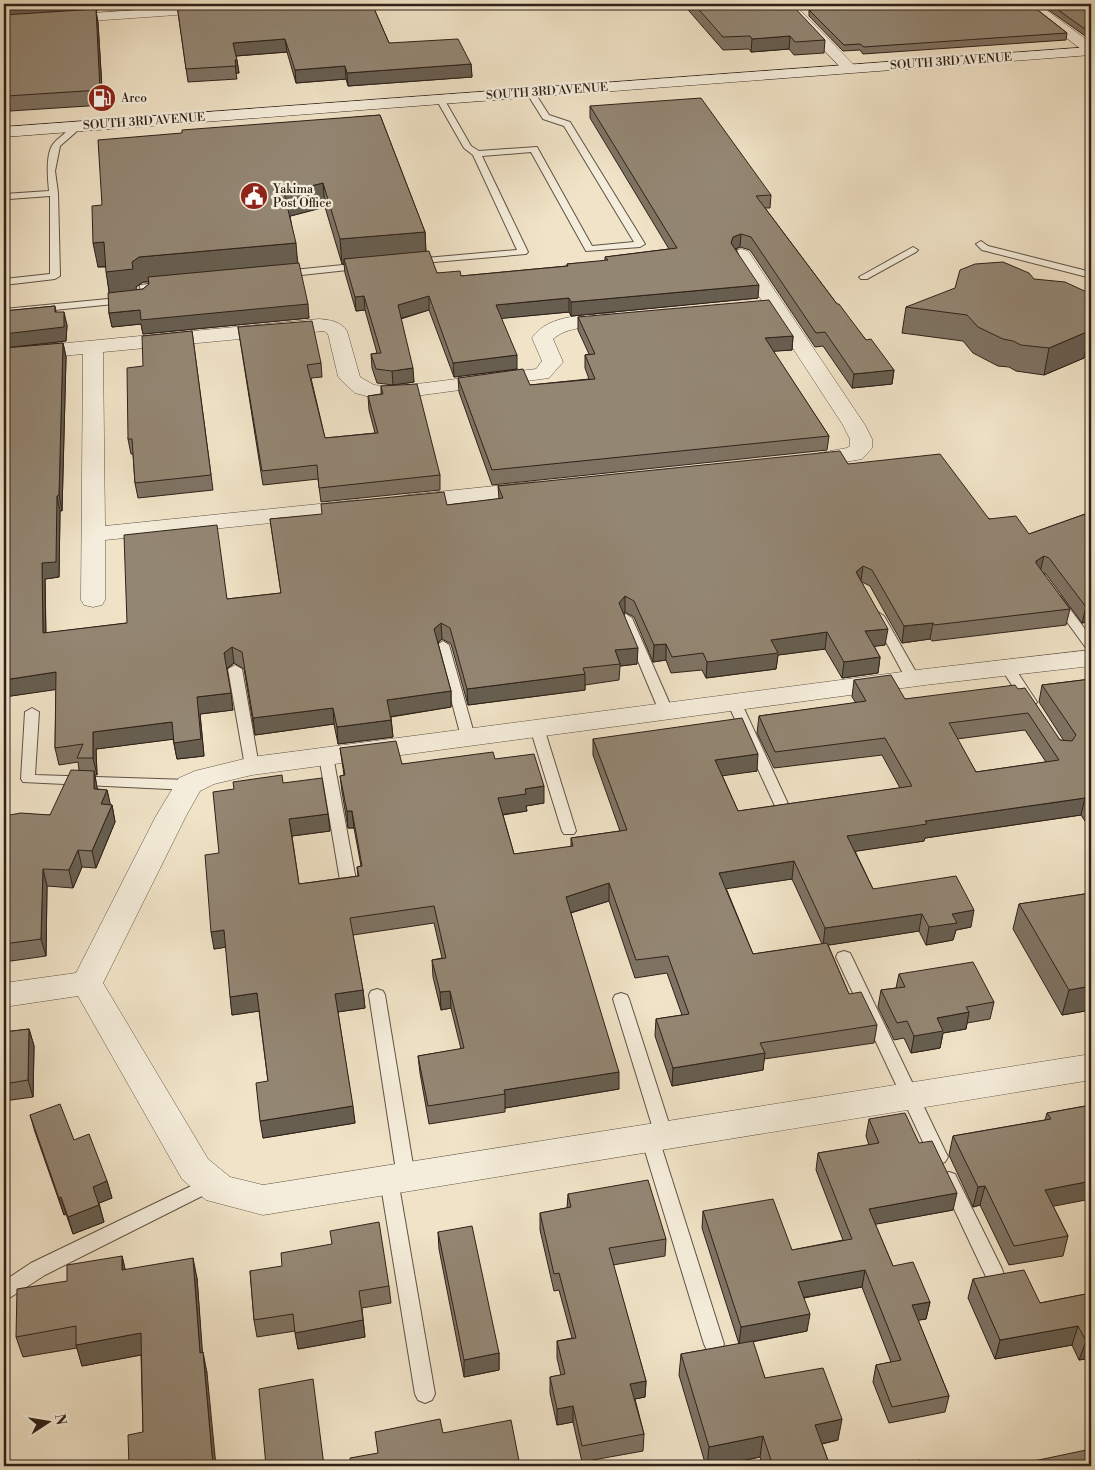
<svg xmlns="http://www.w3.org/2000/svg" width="1095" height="1470" viewBox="0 0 1095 1470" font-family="'Libre Bodoni',serif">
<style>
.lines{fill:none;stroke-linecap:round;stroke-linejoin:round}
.lane-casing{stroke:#5f5244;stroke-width:2}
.street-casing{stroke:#5f5244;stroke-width:1}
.secondary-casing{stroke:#2f2119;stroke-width:1}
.lane{fill:#f5eddb;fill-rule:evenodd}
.street{fill:#f5eddb;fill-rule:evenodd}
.secondary{fill:#f5eddb;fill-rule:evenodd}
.wall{fill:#7e7363;stroke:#2f2119;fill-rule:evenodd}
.shaded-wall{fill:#675e50;stroke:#2f2119}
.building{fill:#938673;stroke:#2f2119;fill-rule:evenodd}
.labels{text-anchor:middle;stroke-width:4.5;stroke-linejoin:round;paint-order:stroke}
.far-street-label{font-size:12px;fill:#2f2119;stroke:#f5eddb}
.far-poi-label{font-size:12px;fill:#2f2119;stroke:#f5eddb;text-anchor:start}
</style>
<rect width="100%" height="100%" fill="#f0e3c7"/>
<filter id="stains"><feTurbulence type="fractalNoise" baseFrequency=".004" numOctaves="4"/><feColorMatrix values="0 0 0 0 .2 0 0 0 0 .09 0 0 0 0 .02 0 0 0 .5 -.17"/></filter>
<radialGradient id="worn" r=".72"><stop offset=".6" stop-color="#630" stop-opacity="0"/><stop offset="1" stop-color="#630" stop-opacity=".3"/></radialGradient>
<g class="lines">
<defs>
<g id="lane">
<path d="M527,90h6l16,25 21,7 75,122 -5,3 -54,4 -55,-99 -49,4 46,96 -2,2 -115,10 -2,-2 5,-3 103,-9 -44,-95 -9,-7 -28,-49 4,-2 4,2 27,47 8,5 58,-4 55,99 42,-4 -70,-116 -21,-7 -17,-27z"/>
<path d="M70,125h6v7l-16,14 -5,25 3,22 2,83 -5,3 -51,6v-6l46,-5v-78l-41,3 -1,20 -4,3v-28l45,-3c-1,-12 -4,-38 5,-48 6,-7 13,-9 16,-18z"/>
<path d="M981,241l7,5 103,26v6l-109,-28 -6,-6z"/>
<path d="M913,247l5,3 -2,2 -49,27h-6l-2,-2z"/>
<path d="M363,263l3,1v4l-83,9 -5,-3 5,-3z"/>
<path d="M164,282l5,3 -2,2 -19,2 1,9 -5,3 -140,14v-6l135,-13 1,-11z"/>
<path d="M1057,596l4,1 30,40v12l-5,-1 -35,-48z"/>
<path d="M878,612l6,4 36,63 -2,3 -5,1 -7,-4 -34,-63z"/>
<path d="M626,614l6,4 41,93 -2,3 -5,1 -7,-4 -39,-93z"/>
<path d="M443,641l6,4 26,92 -2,3h-10l-2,-3 -24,-92z"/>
<path d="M1007,663l5,1 25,38 -2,3 -5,1 -5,-1 -25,-38z"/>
<path d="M235,665l7,4 17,97 -2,3h-10l-2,-3 -17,-97z"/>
<path d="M734,698l7,4 48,104 -2,3h-10l-2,-3 -48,-104z"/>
<path d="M32,708l7,4 -4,63 154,5 5,2 2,3 -2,3 -5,2 -166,-8 -2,-3 4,-67z"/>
<path d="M537,724l5,1 2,3 32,103 -2,3h-10l-2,-3 -32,-103 2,-3z"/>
<path d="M326,752l5,1 2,3 23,124 -3,4 -5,1 -5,-1 -3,-4 -21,-124 2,-3z"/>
<path d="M844,951l6,2 2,4 96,200 -3,5 -6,2 -6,-2 -3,-5 -94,-200 2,-4z"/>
<path d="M377,989l6,2 2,4 30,182 -3,5 -6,2 -6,-2 -3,-5 -28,-182 2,-4z"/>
<path d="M621,993l6,2 2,4 44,137 -3,5 -6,2 -4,-1 64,202 -3,6 -7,3 -7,-3 -3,-6 -63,-206 3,-5 6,-2 4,1 -41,-133 2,-4z"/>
<path d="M949,1172l6,2 47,95 2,6 -2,6 -7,2 -7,-2 -48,-102 3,-5z"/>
<path d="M389,1173l6,2 3,5 37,214 -3,6 -7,3 -7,-3 -3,-6 -35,-214 3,-5z"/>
<path d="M212,1176l6,2 3,5 -3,5 -173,87 -34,22 -7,2v-18l27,-18z"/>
</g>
<g id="street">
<path d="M780,4h14l60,61 2,3 -2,3h-10z"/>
<path d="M1023,4h15l53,39v11l-5,-1z"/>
<path d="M214,5l5,1 2,3 -2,3 -215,15v-8z"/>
<path d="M741,249l7,2 117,174 7,14v9l-10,11 -56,10 -8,-2 -3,-5 3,-5 49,-9 3,-2v-7l-7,-14 -111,-170 2,-4z"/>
<path d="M614,313l7,2 3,4 -3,4c-23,6 -49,0 -68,16l10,23 -14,16 -156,21 -19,-1 -19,-5 -14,-13 -3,-4 -10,-42 -4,-3 -221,21 2,174 253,-26 8,2 4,5 -4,5 -8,2 -253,26v60l-3,5 -9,2 -9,-2 -3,-5 2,-246 -79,7v-12l315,-30c11,1 21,2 28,12l13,46 14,8 19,2 143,-18 6,-8 -10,-23c17,-25 55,-22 82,-25z"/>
<path d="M535,482l8,2 3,5 -3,5 -135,15 -8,-2 -4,-5 4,-5 8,-2z"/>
<path d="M1091,650v16l-166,19 -673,90 -38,9 -14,7 -14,25 -83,167 105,176 22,18 33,8 828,-131v26l-828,135 -57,-15 -24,-21 -104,-183 -74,11v-24l72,-10 80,-157 23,-38 16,-7 57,-14 673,-88z"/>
</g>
<path id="secondary" d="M1091,47v8l-1087,82v-10z"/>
</defs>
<use href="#lane" class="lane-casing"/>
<use href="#street" class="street-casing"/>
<use href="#secondary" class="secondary-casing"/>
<use href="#lane" class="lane"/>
<use href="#street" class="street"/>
<use href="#secondary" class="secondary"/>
</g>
<g class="wall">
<path d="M4,4l106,3 -13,1v3h-1l2,12 5,82 -93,6 -3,-15 1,-19 -4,1z"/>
<path d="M170,4h33l1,5 63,-4v-1h105l17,39 82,21 1,13 -124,9 -2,-7 -50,4 -9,-31 -51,4 3,17h-3l1,6 -49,3 -11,-77h-7z"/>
<path d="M683,4h70l3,3 69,33 -1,13 -30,2 -5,-6 -38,3 -2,-3 -26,1z"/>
<path d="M822,4h208l37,29 -1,7 -203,14 -3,-4 -17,1 -34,-35v-6l19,-1z"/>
<path d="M1040,4h51v34h-3z"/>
<path d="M590,106l181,89 -1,13h-5l72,96 29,36 28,30 -2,14 -40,4 -29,-42 -8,1 -65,-97 -10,-3 -4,2 22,49 -187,18 -2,-4 -68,6 16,51 -63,8 -25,-67 -28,9 13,63 -21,3 -16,-2 -5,-15 -1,-14 6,-1 -12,-43 -9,1 -11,-38 -1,-9h-2l-17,-57 -35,9 8,47 11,55 -166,16 -2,-10 -29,3 -3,-14v-21l-3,-25h-8l4,-62 80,-72 198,-18 45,117 1,20 11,21 24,3 106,-10v-2l38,-3v-4l64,-8 -79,-131zM143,282h6v2l-6,5 -7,1v-3z"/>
<path d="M1034,279l55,52 -5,27 -40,17 -28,-4 -7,-4 -11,-1 -25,-13 -10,-12 -61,-8 4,-26z"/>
<path d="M55,306l1,6 11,13 -1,16 -62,7 59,-5 3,14 -4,154h-2l-1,66 -14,2 1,54 81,-10 100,-24 54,-6 -11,-74 177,-14 52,-6 -1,-13 350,-22 181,70 62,-22v113l-2,1 -2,-4 -5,1 -36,-49 -3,-1 27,36 -4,16 -134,16 -2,-2 -28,4 -32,-57 -8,-4 23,63 -11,1 6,11 -2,16 -36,5 -17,-29 -47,6 -2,14 -70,9 -4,-8 -31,3 -5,-13 -13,2 -19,-45 -9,-5 -1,2 13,50 -17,2 -1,14 -34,5v5l-117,15 -17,-61 -9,-5 -4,4 13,48v16l-60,10 2,20 -55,7 -4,-20 -79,11 -11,-66 -10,-6 -7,6 6,41 -33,4 4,42 -27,3 -4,-20 -77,10 1,26h-2l2,14 10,1 3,15h2l3,17 -19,46 -14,-1 -9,21 -26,-2 -1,70 -42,6v-146l46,-1 29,-45 -1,-8 -19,3 -4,-17 1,-59 -52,8v-386z"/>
<path d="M578,317l215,19 -1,14 -19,1 56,85 -2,14 -335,35 -33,-93 -1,-14 72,7 59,-6 -4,-11v-13l4,-1 -11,-24z"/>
<path d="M238,327l83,36 1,14 -11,1 14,60 50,-5 -6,-23 -1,-14 13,-2v-8l59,89v15l-119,12 -3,-23 -55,6z"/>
<path d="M192,331l21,159 -75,8 -3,-15 -2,-29h-2l-3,-15 15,-73z"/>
<path d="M1091,679v148h-2l-8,-12 -156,23 -1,3 -69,10 18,38 98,38 -15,3 -3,10 -27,5 -7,-14 -91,14 21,49 28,31 -3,18 -110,16 -1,11 -91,16 -17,-50 1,-17 26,-4 -15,-42 -32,5 -26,-77 -38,12 48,176 -114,19v4l-76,12 -9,-51 -2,-17 43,-7 -10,-41 -10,2 -8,-33 -1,-17 10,-2 -8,-35 -81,12 10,55 2,18 -27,4 17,111 -92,15 5,-57 -9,-70 -27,4 -6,-68 -12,2 5,-96 64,-70 45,31 2,17 -38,5 7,48 59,-8 -1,-9 4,-1 -7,-38h-6l-6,-36 -2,-16 4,-1 -4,-27 62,16 93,-5 49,44 -18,3 1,5 -24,4 11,39 57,-7v-9l49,-7 -27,-76v-16l164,32 -35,4 16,36 162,-23 -18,-33 -108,13 -17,-35 2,-17 97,-13 -4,-6 2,-17 51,19 113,-10 42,51 4,1 -25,-39 3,-17zM1025,730l21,32 -70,10 -19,-33zM792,879l30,65 -69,10 -27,-66z"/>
<path d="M1091,893v117l-29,5 -49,-86 6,-25z"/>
<path d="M899,974l95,28 -4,17 -23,4 -1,6 -23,4 -3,15 -29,5 -7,-15 -10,2 -16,-33 3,-17 15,-2z"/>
<path d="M29,1029l5,17 -1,51 -29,4v-69z"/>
<path d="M1091,1105l-38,101 15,30 -5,20 -54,9 -29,-60 -7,2 -24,-52 4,-19 92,-16 2,-7z"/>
<path d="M30,1115l44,25 33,41 5,17 -13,5 5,19 -31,12 -7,-20 -2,1 -29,-83z"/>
<path d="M869,1119l50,24 34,67 -78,14 18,42 37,36 -4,17 -8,1 31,76 -4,16 -56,11 -16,-41 3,-17 15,-3 -29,-75 -58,11 3,33 -55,11 13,36 73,62 -16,4 8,22h-67l-3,-9 -44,9h-10l-27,-91 2,-21 58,-10 -37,-116 1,-17 89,39 51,-10 -27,-70 2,-17 51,-8 -3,-9z"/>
<path d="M568,1194l98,45 -1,17 -52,9 33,116 -1,16 -10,2 9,35 -1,17 -61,11 -9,-40 -16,3 -7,-32v-16l11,-2 -4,-17v-17l15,-3 -13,-48 -5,1 -14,-61v-17l27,-5z"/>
<path d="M438,1232l61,121v17l-35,7 -25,-128z"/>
<path d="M122,1256l3,14 72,8 5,74 5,21 -64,59 -2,-77 -59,11 -5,-18 -54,9 -7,-20 51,-56z"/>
<path d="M250,1271l139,15 2,17 -29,5 3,29 -67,12 -3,-18 -38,6 -3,-17z"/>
<path d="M973,1279l67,24 51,-10v65l-12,2 -7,-15 -77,14 -27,-61z"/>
</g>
<g class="shaded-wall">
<path d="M4,4h106v3l-13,1v3h-1l2,12 5,82 -3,-15 -96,-72z"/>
<path d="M1089,32h2v6h-3z"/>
<path d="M790,36l-1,13 -38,3 1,-13z"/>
<path d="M285,39l2,13 -52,4 -2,-13z"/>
<path d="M235,60h2l2,13h-3z"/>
<path d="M4,63h5l2,14 -7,1z"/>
<path d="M471,64l1,13 -124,9 -1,-13z"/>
<path d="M345,66l1,13 -50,4 -1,-13z"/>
<path d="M323,183l2,24 -38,10 -3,-24z"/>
<path d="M425,232l1,24 -82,3v5h-2l-2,-25z"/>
<path d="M741,234l-1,13 -8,3 -1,-7 2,-6z"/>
<path d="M104,242l4,24 -10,1 -5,-24z"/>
<path d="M296,243l2,25 -155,14 -7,5 1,7 -27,3 -4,-25 26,-10 7,-5z"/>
<path d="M759,285l-1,13 -187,18v-14z"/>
<path d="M364,296l1,14 -9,1 -1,-14z"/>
<path d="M429,296v14l-31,9v-14z"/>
<path d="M569,298v14l-73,7v-14z"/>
<path d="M308,304l1,14 -166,16 -2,-10 -29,3 -3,-14 31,-3z"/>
<path d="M64,312l3,13 -1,16 -62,7v-14z"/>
<path d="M1089,331l-5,27 -40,17 5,-27z"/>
<path d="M793,336l-1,14 -28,2 1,-14z"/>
<path d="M63,343l3,14 -4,154 -3,-16z"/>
<path d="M517,355v14l-63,8 -1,-14z"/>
<path d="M413,368l1,14 -21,3 -1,-14z"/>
<path d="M894,370l-2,14 -40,4 2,-14z"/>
<path d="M57,496l3,15 -1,66 -14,2 1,71 -3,-17 -1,-70z"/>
<path d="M1044,556l-4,16 -7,4 3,-15z"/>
<path d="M863,566l-2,15 -5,-9z"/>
<path d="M625,596v16l-7,7 1,-16z"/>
<path d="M1090,606l-3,16 -5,1 4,-16z"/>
<path d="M441,623l1,16 -7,6 -1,-16z"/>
<path d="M933,623l-3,16 -28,4 2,-17z"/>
<path d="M888,629l-3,16 -22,3 2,-17z"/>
<path d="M827,632l-2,17 -47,6 -2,14 -70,9 1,-16 64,-22z"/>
<path d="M666,644v16l-13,2 1,-17z"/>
<path d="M232,647l2,16 -8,6 -2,-16z"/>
<path d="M638,648l-1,16 -17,2v-2l-5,-14z"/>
<path d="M880,657l-2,16 -36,5 2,-16z"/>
<path d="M56,672l4,17 -56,8v-17z"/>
<path d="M585,674v16l-117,15 -1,-16z"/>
<path d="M451,691v16l-63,10 -1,-17z"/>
<path d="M231,693l2,17 -33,4 4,42 -27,3 -3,-16 23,-46z"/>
<path d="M333,708l1,16 -79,11 -2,-17z"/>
<path d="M391,720l2,17 -55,7 -1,-17z"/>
<path d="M172,722l3,17 -79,10 1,26 -4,-17v-26z"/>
<path d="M758,754l-1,17 -43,6 1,-17z"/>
<path d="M94,771l3,16 1,19 -4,-17z"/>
<path d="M544,786v17l-18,3 1,5 -29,4v-17l27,-9z"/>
<path d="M107,790l4,17 -10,-3z"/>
<path d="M1085,798l-4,17 -156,23 -1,3 -79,12 2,-17 78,-15z"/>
<path d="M112,805l3,17 -19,46 -4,-17z"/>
<path d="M347,811h5l2,17h-6z"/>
<path d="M328,814l2,17 -38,5 -3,-17z"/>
<path d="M1091,817v10h-2z"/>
<path d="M78,850l4,17 -9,21 -4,-18z"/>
<path d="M794,861l-2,18 -74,11 1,-17z"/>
<path d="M43,869l4,17 -1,70 -5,-17z"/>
<path d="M609,883v18l-43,13v-17z"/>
<path d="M974,910l-3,17 -15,3 -3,10 -27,5 3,-18 23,-13z"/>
<path d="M922,914l-3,17 -96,15 2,-18z"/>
<path d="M224,930l3,17 -13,2 -3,-17z"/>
<path d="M1091,986v24l-29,5 7,-25z"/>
<path d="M363,990l2,18 -28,4 -2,-18z"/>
<path d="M450,991l1,17 -10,2 -1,-18z"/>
<path d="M257,993l3,18 -28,4 -2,-18z"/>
<path d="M969,1012l-3,17 -23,4 -3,15 -29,5 3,-17 23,-18z"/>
<path d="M29,1029l5,17 -1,51 -5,-17z"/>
<path d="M765,1053l-2,17 -91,16 1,-18z"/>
<path d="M619,1072v17l-114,19v-14l-1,-4z"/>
<path d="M353,1106l2,17 -92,15 -3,-17z"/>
<path d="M107,1181l5,17 -15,6 -4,-17z"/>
<path d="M1091,1181v18l-52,10 6,-19z"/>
<path d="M985,1186l-5,19 -7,2 5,-20z"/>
<path d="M957,1193l-4,17 -87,16 3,-17z"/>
<path d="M61,1197l5,17 -2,1 -5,-17z"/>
<path d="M99,1205l5,17 -31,12 -5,-17z"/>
<path d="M122,1256l5,21 -5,-7z"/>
<path d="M193,1258l4,20 7,95 -4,-20z"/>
<path d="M865,1270l-3,17 -67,12 3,-17z"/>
<path d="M930,1302l-4,17 -18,3 4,-17z"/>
<path d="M810,1314l-3,17 -68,13 2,-17z"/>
<path d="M363,1320l2,17 -67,12 -3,-16z"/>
<path d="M1078,1326l-6,19 -77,14 5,-19z"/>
<path d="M141,1333l5,21 -64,12 -6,-21z"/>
<path d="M1091,1340v18l-12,2 7,-19z"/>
<path d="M203,1352l4,21 9,93h-3z"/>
<path d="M499,1353v17l-35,7v-17z"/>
<path d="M646,1381l-1,16 -16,3 1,-16z"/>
<path d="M573,1406v16l-16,3v-16z"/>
<path d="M842,1419l-4,21 -26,6 3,-21z"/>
<path d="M763,1436l-3,21 -44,9h-9l2,-19z"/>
</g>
<g class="building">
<path d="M195,4h8l1,5 65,-4v-1h103l17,39 69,-4 13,25 -124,9 -2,-7 -50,4 -10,-31 -52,4 4,17h-2l1,6 -50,3 -9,-64z"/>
<path d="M694,4h59l3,3 36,-2 33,35 -30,2 -5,-6 -38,3 -2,-3 -27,1z"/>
<path d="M829,4h201l37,29 -203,14 -4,-3 -16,1 -35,-35 25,-2z"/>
<path d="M1050,4h41v28h-2z"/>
<path d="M96,9l4,81 -93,6 2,-33h-5v-48z"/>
<path d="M701,98l70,97 -15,1 81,108h2l27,36 5,-1 23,31 -40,4 -29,-42 -9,1 -65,-96 -10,-3 -8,3 -2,6 28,42 -188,17 -2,-4 -73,7 21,50 -64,8 -24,-67 -31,9 15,63 -21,3 -16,-2 -5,-15 10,-1 -17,-57 -9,1 -11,-38 85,-8 8,22 23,-2 1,5 107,-10 -1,-2 41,-4 -3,-3 72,-9 -87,-142z"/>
<path d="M380,115l45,117 -85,7 -17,-56 -39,10 12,50 -157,14 -7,5 1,7 -27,3 -2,-30 -11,1 -1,-37 10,-1 -4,-65 84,-7v-3z"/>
<path d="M1003,262l26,11 5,6 31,3 26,12v21l-2,16 -40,17 -28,-3 -8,-4 -10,-2 -25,-12 -11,-12 -61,-8 49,-19 5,-18 15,-6z"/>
<path d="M299,263l9,41 -167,16 -1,-10 -31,3 -1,-20 35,-4 6,-5 -1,-7z"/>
<path d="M769,300l24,36 -28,2 64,98 -337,34 -34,-92 65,-9 7,16 65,-6 -10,-24 10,-1 -17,-37z"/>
<path d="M55,306v6h9v15l-60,7v-23z"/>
<path d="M312,321l9,42 -14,2 18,73 53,-5 -10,-37 15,-2 -2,-8 36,-2 23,91 -121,13 -2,-23 -55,6 -24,-144z"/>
<path d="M192,331l19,144 -76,8 -3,-44h-4l-1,-71 16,-2 -1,-30z"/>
<path d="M63,343l-4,152 -2,1 -1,66 -14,1 1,70 84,-10 -3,-88 93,-10 10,74 54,-6 -11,-74 52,-5 -1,-10 123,-12 3,13 56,-7 -5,-12 342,-35 8,13 92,-10 49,65 27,-3 13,18 62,-22v95l-1,-1 -4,1 -37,-49 -5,-2 -8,5v2l34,46 -136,16 -1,-2 -29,3 -32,-56 -9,-4 -7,6 32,57 -23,2 15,26 -36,5 -17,-30 -56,8 7,13 -71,9 -4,-9 -31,4 -6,-13 -12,1 -20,-44 -9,-5 -6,7 19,45 -23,2 5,14 -37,4 2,6 -118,15 -17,-61 -9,-5 -7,6 17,62 -64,9 4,20 -54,7 -4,-19 -80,10 -11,-66 -10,-5 -8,6 7,40 -34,4 4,42 -27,4 -2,-21 -79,10v26h-16l6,-14 -28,4 1,-76 -52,8v-332z"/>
<path d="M891,675l14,24 110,-14 3,4 7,-1 35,52 12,1 4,-6 -34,-50 49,-6v129l-6,-10 -160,23 2,3 -80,12 26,53 83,-13 18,34 -22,4 5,9 -28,4 -7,-13 -97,14 -31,-67 -75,12 34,81 74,-11 22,51 12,-2 16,33 -117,18 5,10 -92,15 -17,-49 33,-5 -21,-58 -32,4 -27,-77 -43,14 53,175 -115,18 1,4 -77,12 -10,-50 46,-8 -14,-57 -10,1 -8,-32 14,-2 -12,-52 -84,12 13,72 -28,4 18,112 -93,15 -4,-38 12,-2 -11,-88 -27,4 -6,-67 -13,2 -6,-77 14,-2 -6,-61 21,-3 -1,-7 49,-7 1,8 39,-5 6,36 -39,5 10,65 60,-8 -2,-9 5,-1 -10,-55h-5l-7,-35 5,-1 -5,-27 56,-7 6,23 91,-12 2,7 39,-5 10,32 -19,3 1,5 -28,4 16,56 59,-8 -2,-8 56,-8 -34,-91 149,-21 16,36 -43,6 23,51 174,-25 -27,-48 -110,14 -16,-36 107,-15 -12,-21zM1028,713l31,47 -83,12 -27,-49z"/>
<path d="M71,770l23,1v18l13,1 -6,14 11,1 -20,46 -14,-1 -9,20 -26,-1 -2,70 -37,5v-128l17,-3 29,2z"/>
<path d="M1091,893v93l-22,4 -50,-86z"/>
<path d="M973,962l21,40 -28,5 3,5 -32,6 6,13 -29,5 -7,-15 -10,2 -16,-33 24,-3 -6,-13z"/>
<path d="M29,1029l-1,51 -24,4v-52z"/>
<path d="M60,1104l14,36 15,-6 18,47 -14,6 6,18 -31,12 -7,-20 -2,1 -29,-83z"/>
<path d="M1091,1105v76l-46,9 23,46 -54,10 -29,-60 -7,1 -25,-51 98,-17 -4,-6z"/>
<path d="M905,1113l14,30 13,-2 25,52 -88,16 24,57 20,-4 17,40 -18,3 37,91 -57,11 -16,-42 25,-5 -36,-90 -67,12 12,32 -69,13 -38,-116 70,-12 19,51 60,-11 -34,-86 61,-10 -10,-24z"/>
<path d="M648,1180l18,59 -57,9 37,133 -16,3 14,50 -62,12 -9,-40 -16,3 -7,-32 15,-3 -8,-33 19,-3 -17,-65 -5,1 -14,-61 31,-6 -3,-13z"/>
<path d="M379,1222l10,64 -30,5 4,29 -68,13 -2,-19 -39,6 -4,-49 32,-5 -1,-13 51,-9 -2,-13z"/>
<path d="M472,1226l27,127 -35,7 -26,-128z"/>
<path d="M122,1256v14l71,-12 7,95 3,-1 10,114h-84l-1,-31 15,-3 -2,-99 -65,12v-19l-60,11 1,-48 50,-8v-16z"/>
<path d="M1024,1270l16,33 51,-10v47l-5,1 -8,-15 -78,14 -27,-61z"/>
<path d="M753,1341l12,37 58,-10 19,51 -27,6 15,41h-57l-10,-30 -54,11 -28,-93z"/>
<path d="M313,1379l11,87h-58l-7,-77z"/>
<path d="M440,1419l3,14 68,-13 9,46h-169l-1,-8 28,-5 -3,-21z"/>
<path d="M1091,1449v17h-81z"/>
<path d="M920,1460l2,6h-32z"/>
</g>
<defs>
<symbol id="fuel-disc" viewBox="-11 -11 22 22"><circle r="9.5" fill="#8f2418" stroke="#f5eddb"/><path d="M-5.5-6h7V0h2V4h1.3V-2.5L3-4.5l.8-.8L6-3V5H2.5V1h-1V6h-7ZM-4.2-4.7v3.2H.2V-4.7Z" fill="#fff"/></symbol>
<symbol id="civic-disc" viewBox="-11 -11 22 22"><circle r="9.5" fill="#8f2418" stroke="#f5eddb"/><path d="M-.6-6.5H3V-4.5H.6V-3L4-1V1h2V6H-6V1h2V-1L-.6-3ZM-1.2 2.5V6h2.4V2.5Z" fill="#fff"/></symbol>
</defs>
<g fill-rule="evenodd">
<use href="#fuel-disc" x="86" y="82" width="32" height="32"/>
<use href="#civic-disc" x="238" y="180" width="32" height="32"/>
</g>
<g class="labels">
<g class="far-street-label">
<text transform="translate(951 61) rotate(-4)" y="4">SOUTH 3RD AVENUE</text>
<text transform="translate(547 91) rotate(-4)" y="4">SOUTH 3RD AVENUE</text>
<text transform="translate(144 121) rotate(-4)" y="4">SOUTH 3RD AVENUE</text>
</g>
<g class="far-poi-label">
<text x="121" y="102">Arco</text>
<text x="273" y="193">Yakima<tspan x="273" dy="14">Post Office</tspan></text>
</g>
</g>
<rect width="1095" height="1470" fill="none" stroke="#f0e3c7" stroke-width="20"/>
<rect x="5" y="5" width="1085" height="1460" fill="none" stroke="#2f2119" stroke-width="2.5"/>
<rect x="10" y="10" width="1075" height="1450" fill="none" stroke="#2f2119"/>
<g transform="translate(48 1422) rotate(78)" stroke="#f5eddb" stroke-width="4" paint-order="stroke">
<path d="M0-4L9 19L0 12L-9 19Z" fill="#2f2119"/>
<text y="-8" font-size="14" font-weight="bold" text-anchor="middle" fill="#2f2119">N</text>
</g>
<rect width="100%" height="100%" filter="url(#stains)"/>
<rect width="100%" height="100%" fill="url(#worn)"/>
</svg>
